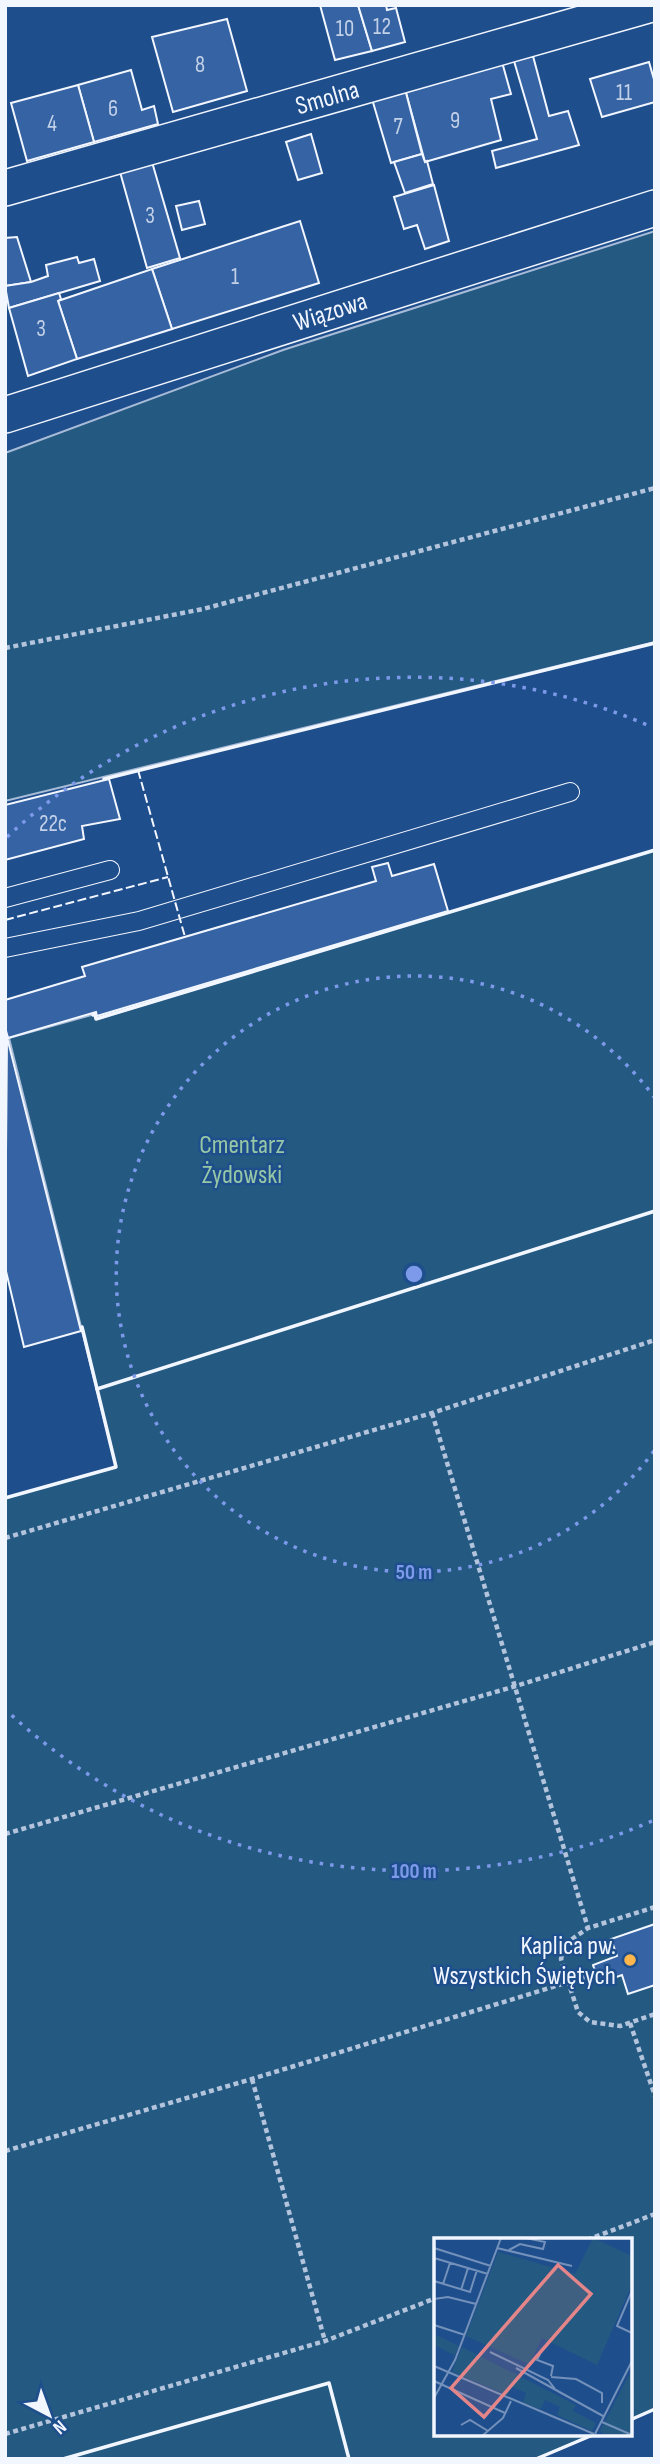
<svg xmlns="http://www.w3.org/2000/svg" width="660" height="2464" viewBox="0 0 660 2464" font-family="'Sofia Sans Condensed',sans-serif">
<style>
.green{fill:#245a82;stroke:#a8bbd7;stroke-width:2}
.building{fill:#3563a3;stroke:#f2f6ff;stroke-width:2}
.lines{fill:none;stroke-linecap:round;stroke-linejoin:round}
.service-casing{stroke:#f2f6ff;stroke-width:20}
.minor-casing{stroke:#f2f6ff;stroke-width:38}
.path{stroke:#b3c4dc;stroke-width:4.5;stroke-dasharray:5 3.5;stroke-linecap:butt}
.service{stroke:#1f4e8c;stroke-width:18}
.minor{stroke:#1f4e8c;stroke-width:35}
.fence{stroke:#f2f6ff;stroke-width:2;stroke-dasharray:9 3.5;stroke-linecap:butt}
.wall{stroke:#f2f6ff;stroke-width:3.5}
.ring{fill:none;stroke:#7d9aea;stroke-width:3.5;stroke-dasharray:3.5 7}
.poi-dot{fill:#ffb74d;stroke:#1f4e8c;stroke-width:2.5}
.labels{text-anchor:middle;stroke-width:5;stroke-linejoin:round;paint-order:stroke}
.number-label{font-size:23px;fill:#c3d1e8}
.street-label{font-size:26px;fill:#f2f6ff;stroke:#1f4e8c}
.park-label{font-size:26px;fill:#97c8a6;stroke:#1f4e8c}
.poi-label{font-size:26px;fill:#f2f6ff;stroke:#1f4e8c;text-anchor:end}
.inset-road{fill:none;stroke:#7391ba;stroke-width:2}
.view{fill:#e38589;fill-opacity:0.15;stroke:#e38589;stroke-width:3.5}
.inset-edge{fill:none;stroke:#f2f6ff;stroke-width:3.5}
.centre{fill:#7d9aea;stroke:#1f4e8c;stroke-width:3.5}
.ring-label{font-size:21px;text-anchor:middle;font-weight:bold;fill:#7d9aea;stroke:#1f4e8c;stroke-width:5;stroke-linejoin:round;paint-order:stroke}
</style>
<rect width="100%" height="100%" fill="#1f4e8c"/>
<g class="green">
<path d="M655,231v411l-650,159v-348l278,-103z"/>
<path d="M655,850v1559l-25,11v-180h-194v194h159l-59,25h-531v-961l111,-31 -107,-429 86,-24 2,5z"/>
</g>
<g class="building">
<path d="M320,5h38l14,46 -37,9z"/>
<path d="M358,5h28l1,5 9,-2 9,34 -33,9z"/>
<path d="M227,19l20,72 -74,21 -21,-75z"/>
<path d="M533,56l16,60 19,-5 11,34 -83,23 -4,-17 45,-12 -23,-78z"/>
<path d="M502,62l9,32 -20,5 10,41 -76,22 -20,-73z"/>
<path d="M649,62l6,21v19l-53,15 -12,-38z"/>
<path d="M131,70l11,40 12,-4 4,18 -64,18 -16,-57z"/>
<path d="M78,85l16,57 -67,19 -16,-58z"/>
<path d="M405,89l17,65 -31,9 -19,-64z"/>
<path d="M311,134l11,39 -24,7 -12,-38z"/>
<path d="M422,154l3,8 2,-1 6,23 -28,9 -11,-31z"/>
<path d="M152,162l28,96 -33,10 -27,-96z"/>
<path d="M434,185l15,56 -24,8 -8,-24 -13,4 -10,-32z"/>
<path d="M199,201l6,23 -23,6 -6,-24z"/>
<path d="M300,221l19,62 -147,46 -20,-60z"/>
<path d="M17,237l14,45 -26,4v-48z"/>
<path d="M77,257l2,6 15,-4 6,22 -91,27 -4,-22 26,-4 17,-6 -2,-11z"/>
<path d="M152,269l20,60 -95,30 -19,-58z"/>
<path d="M59,293l2,6 -3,2 19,58 -49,17 -19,-68z"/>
<path d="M109,779l11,40 -38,7 2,13 -79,21v-55z"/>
<path d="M388,863l4,13 42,-12 14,47 -351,105 -1,-4 -88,26 -3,-11v-27l80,-24 -3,-9 294,-86 -4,-14z"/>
<path d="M7,1037l74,294 -57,16 -19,-80z"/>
<path d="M655,1924v61l-27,9 -6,-19 -23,8 -6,-18 24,-9 -6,-17z"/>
</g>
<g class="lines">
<defs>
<g id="service">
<path d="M5,898l105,-28"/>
<path d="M5,948l134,-27 431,-129"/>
</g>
<g id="minor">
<path d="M5,188l643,-183"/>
<path d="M5,415l650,-207"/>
</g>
</defs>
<use href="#service" class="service-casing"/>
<use href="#minor" class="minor-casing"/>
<g class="path">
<path d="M5,648l198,-39 452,-121"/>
<path d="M432,1413l156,515"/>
<path d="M5,1538l427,-125 223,-73"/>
<path d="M5,1834l511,-148 139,-44"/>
<path d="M655,1907l-67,21 -23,16 -4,15 17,53 12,10 30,4 35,-12"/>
<path d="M630,2023l25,73"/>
<path d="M252,2079l73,262"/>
<path d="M5,2151l247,-72 343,-105"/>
<path d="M587,2240l68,-26"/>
<path d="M5,2434l320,-93 111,-43"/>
</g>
<use href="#service" class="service"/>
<use href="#minor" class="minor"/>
<g class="fence">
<path d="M138,770l47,167"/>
<path d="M5,920l163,-43"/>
<path d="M630,2420l25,-11"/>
<path d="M536,2459l59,-25"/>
</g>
<g class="wall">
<path d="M104,779l551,-136"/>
<path d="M93,1015l2,-1 1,5 559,-169"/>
<path d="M97,1389l558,-178"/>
<path d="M5,1498l111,-31 -34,-140"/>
<path d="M630,2420l25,-11"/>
<path d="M63,2459l266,-76 20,76"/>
<path d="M536,2459l59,-25"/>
</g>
</g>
<g class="ring">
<path d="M654 1451A298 298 0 1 1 654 1097"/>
<path d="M652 1821A597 597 0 0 1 7 1711M7 837A597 597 0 0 1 652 727"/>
</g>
<circle class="poi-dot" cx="630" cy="1960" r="7"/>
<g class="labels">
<g class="number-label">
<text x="382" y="34">12</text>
<text x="345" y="36">10</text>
<text x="200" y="72">8</text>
<text x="624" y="100">11</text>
<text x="113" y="116">6</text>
<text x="455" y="128">9</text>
<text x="52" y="131">4</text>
<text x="398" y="134">7</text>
<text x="150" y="223">3</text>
<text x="235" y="284">1</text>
<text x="41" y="336">3</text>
<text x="53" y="831">22c</text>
</g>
<g class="street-label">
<text transform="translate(327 97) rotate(-16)" y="9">Smolna</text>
<text transform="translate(330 311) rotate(-18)" y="9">Wiązowa</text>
</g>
<g class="park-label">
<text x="242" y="1153">Cmentarz<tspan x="242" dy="30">Żydowski</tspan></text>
</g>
<g class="poi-label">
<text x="616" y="1954">Kaplica pw.<tspan x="616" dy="30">Wszystkich Świętych</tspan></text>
</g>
</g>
<g transform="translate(434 2238)">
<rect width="198" height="198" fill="#1f4e8c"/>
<path d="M159,0l39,18v28l-35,81 -55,-27 -13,26 -63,-28 32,-84 77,22zM0,96l25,12 -10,21 5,-12 -20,-10zM28,109l114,58 -3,6 23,12 -4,8 -35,-16 3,-8 -15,-7 -4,9 -18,-6 3,-10 -14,-6 -4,8 -56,-23zM198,131v67h-26l-6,-5z" fill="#245a82"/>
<path class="inset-road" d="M0,10l57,18M63,10l75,18M75,12l11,-6 23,5 2,-7 -19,-4M0,20l54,16M0,43l36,11 7,-22M9,46l7,-21M27,52l7,-22M198,53l-15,35 15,7M0,61l14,-2 28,7M0,87l31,10M56,114l58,28 7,9M106,116l-3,6 16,6 -2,10M0,128l160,68M82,130l87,48M117,139l25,2 26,14v10M0,143l71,32M0,160l21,-38 46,-122M168,184l30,13M27,187l9,-5 18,11M161,196l37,-73M48,198l21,-18 8,-17"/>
<path class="view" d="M124,27l33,29 -107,123 -33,-29z"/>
<rect width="198" height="198" class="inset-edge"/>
</g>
<circle cx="414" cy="1274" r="10" class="centre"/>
<g class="ring-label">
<text x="414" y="1579">50 m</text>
<text x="414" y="1878">100 m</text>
</g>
<rect width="660" height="2464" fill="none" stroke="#f2f6ff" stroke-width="14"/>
<g transform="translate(49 2415) rotate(139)" stroke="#1f4e8c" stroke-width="5" paint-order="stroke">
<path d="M0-5L12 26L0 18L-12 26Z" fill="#f2f6ff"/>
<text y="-10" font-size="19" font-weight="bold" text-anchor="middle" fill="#f2f6ff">N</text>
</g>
</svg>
